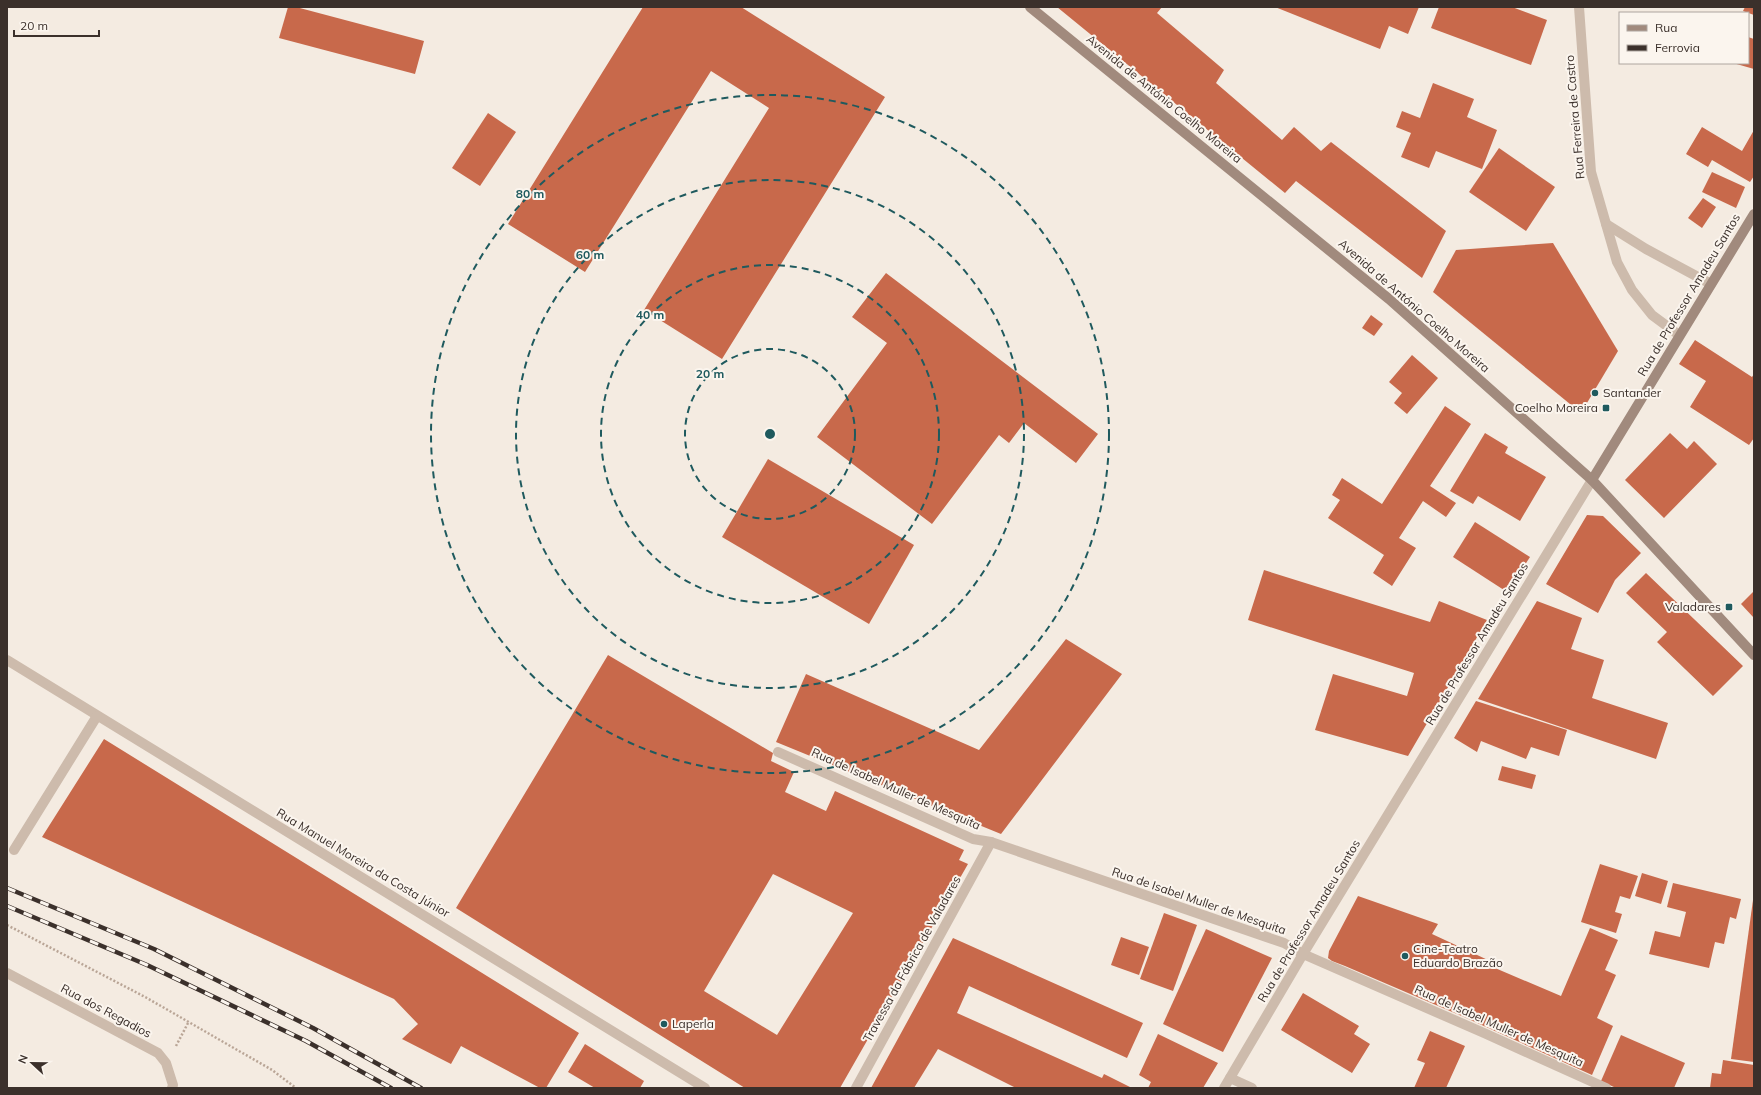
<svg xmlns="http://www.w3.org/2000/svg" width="1761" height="1095" viewBox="0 0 1761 1095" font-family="Mulish,sans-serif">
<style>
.building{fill:#c8694b;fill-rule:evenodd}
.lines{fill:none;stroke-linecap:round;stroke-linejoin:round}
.path{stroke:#b9a596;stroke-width:2.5;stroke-dasharray:2 2;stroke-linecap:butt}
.minor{stroke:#cdbbac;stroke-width:10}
.secondary{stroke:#a18a7d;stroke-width:10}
.rail-casing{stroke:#3b302b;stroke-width:4.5}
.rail{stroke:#fbf5ee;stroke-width:3;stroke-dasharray:9;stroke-linecap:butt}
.ring{fill:none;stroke:#1f5a5e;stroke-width:2;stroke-dasharray:7 5}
.poi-dot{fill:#1f5a5e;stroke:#fbf5ee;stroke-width:1.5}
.labels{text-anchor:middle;stroke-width:4;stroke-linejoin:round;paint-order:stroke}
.street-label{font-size:12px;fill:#3b302b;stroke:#fbf5ee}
.poi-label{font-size:12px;fill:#3b302b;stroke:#fbf5ee;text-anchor:start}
.centre{fill:#1f5a5e;stroke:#fbf5ee;stroke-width:2}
.ring-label{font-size:12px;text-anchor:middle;font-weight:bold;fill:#1f5a5e;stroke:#fbf5ee;stroke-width:4;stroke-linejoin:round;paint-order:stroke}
</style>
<rect width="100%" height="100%" fill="#f4ebe1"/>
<g class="building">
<path d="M288,7h8l128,34 -9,33 -136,-36z"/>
<path d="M643,7h98l144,90 -163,262 -78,-49 125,-202 -58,-37 -126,201 -77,-48z"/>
<path d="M1057,7h105l-5,6 67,57 -8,13 66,57 12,-13 27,24 10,-9 115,89 -24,47 -126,-97 -11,12z"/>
<path d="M1275,7h144l-11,27 -19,-8 -9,23z"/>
<path d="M1439,7h73l35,13 -16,45 -100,-37z"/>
<path d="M1745,7h9v8l-11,-4z"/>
<path d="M1748,37l6,2v30l-21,-6h15z"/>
<path d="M1433,83l41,16 -7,18 30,13 -15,39 -46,-18 -7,17 -28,-11 10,-24 -15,-6 6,-16 18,7z"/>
<path d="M488,113l28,19 -36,54 -28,-18z"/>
<path d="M1702,127l40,24 12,-21v46l-4,6 -38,-22 -4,7 -22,-13z"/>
<path d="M1499,148l56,39 -29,44 -57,-39z"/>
<path d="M1712,172l33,15 -9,21 -34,-16z"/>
<path d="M1703,198l13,9 -14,21 -14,-10z"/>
<path d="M1553,243l65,108 -37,62 -148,-121 23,-42z"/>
<path d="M886,273l212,161 -22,29 -52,-40 -15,20 -10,-8 -67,89 -115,-87 70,-94 -35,-26z"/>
<path d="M1371,315l12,9 -9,12 -12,-8z"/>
<path d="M1695,340l57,37 2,-3v64l-5,7 -59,-38 16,-26 -27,-17z"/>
<path d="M1412,355l26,23 -31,36 -13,-11 8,-10 -13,-11z"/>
<path d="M1445,406l26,18 -41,62 26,17 -10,14 -23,-16 -24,37 17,10 -24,38 -19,-13 11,-18 -56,-37 12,-18 -8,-5 10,-17 40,26z"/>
<path d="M1485,433l23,14 -3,6 41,24 -26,44 -42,-25 -5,8 -23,-13z"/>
<path d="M1670,433l17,16 7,-8 23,23 -53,54 -39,-38z"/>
<path d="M768,459l146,86 -45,79 -147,-87z"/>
<path d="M1587,515l16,1 38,37 -26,27 -17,33 -52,-29z"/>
<path d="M1475,522l55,35 -23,35 -54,-35z"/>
<path d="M1264,570l166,52 9,-21 48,19 -79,136 -93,-26 18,-56 74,22 7,-23 -166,-53z"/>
<path d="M1646,573l97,93 -30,30 -56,-54 10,-10 -41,-39z"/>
<path d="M1754,591v27l-13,-14z"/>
<path d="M1537,601l45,17 -11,31 33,11 -12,38 76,25 -12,36 -178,-60z"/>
<path d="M1066,639l56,35 -121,160 -225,-92 30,-68 173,76z"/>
<path d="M608,655l165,98 -2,8 23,11 -9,20 41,19 9,-20 129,59 -5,10 9,4 -128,224h-95l-289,-180zM773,874l80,39 -76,122 -73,-44z"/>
<path d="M1476,701l91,29 -8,26 -28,-9 -5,12 -45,-18 -4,11 -23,-14z"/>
<path d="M104,739l475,294 -33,55h-6l-79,-42 -10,18 -49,-25 16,-15 -24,-25 -352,-162z"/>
<path d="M1502,766l34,9 -4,14 -34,-9z"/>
<path d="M1600,864l38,12 -8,23 -10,-3 -5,16 7,2 -6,19 -35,-11z"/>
<path d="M1642,873l26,8 -7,23 -26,-8z"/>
<path d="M1673,883l68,16 -5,20 -6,-2 -6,27 -9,-2 -6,26 -60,-14 6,-23 25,6 6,-25 -19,-5z"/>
<path d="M1358,896l80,28 -6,10 58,27 -2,4 73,31 29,-68 28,12 -13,30 11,5 -19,43 16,8 -21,49 -128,-58 -119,-51 -13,-5 -4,-3 1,-7z"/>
<path d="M1753,900h1v162l-23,-3z"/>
<path d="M1164,913l33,12 -24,66 -33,-12z"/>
<path d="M1206,929l66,29 -49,94 -60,-28z"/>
<path d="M1121,937l28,10 -10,28 -28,-10z"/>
<path d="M953,938l190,85 -16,35 -158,-72 -12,27 145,65 2,-4 28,14h-116l-78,-39 -24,39h-43z"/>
<path d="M1303,993l56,33 -5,8 16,10 -18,29 -71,-43z"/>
<path d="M1430,1031l35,15 -19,42h-32l11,-25 -8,-3z"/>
<path d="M1158,1034l60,29 -15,25h-55l3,-6 -12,-7z"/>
<path d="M1621,1035l64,28 -11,25h-58l-15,-7z"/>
<path d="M585,1044l59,37 -4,7h-45l-27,-16z"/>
<path d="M1723,1060l31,5v23h-44l2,-15 9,1z"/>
</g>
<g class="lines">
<g class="path">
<path d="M7,925l140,73 125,72 24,18"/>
<path d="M176,1046l12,-23"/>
</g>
<g class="minor">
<path d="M1579,7l12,165 26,90 15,28 20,25 27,20"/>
<path d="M1606,224l40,25 65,35"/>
<path d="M7,660l698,428"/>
<path d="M778,752l195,87 18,3 293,101 19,11 181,79 122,55"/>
<path d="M14,850l83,-134"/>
<path d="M7,973l151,80 8,10 7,22 -1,3"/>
<path d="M1230,1078l22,10"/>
<path d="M856,1088l135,-246"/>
<path d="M1224,1088l79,-134 289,-474"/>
</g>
<g class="secondary">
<path d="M1030,7l359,292 203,181 162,175"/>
<path d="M1592,480l162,-266"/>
</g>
<defs>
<g id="rail">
<path d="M7,888l147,61 159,79 108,60"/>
<path d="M7,906l140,59 159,76 85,47"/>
</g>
</defs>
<use href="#rail" class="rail-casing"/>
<use href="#rail" class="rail"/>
</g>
<g class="ring">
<circle cx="770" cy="434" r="85"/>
<circle cx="770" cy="434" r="169"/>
<circle cx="770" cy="434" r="254"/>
<circle cx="770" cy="434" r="339"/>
</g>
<g class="poi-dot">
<circle cx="1595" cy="393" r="4"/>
<rect x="1602" y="404" width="8" height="8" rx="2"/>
<rect x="1725" y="603" width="8" height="8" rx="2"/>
<circle cx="1405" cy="956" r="4"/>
<circle cx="664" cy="1024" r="4"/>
</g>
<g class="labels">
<g class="street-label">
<text transform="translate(1164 99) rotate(39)" y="4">Avenida de António Coelho Moreira</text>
<text transform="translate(1575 117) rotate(-95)" y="4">Rua Ferreira de Castro</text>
<text transform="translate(1689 295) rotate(-59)" y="4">Rua de Professor Amadeu Santos</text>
<text transform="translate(1414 306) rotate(41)" y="4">Avenida de António Coelho Moreira</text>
<text transform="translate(1477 644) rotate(-59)" y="4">Rua de Professor Amadeu Santos</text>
<text transform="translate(896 789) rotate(24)" y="4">Rua de Isabel Muller de Mesquita</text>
<text transform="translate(363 863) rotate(31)" y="4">Rua Manuel Moreira da Costa Júnior</text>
<text transform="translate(1199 901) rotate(19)" y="4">Rua de Isabel Muller de Mesquita</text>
<text transform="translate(1309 921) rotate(-59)" y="4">Rua de Professor Amadeu Santos</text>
<text transform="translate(912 959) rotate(-61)" y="4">Travessa da Fábrica de Valadares</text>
<text transform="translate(106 1011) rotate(28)" y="4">Rua dos Regadios</text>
<text transform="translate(1499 1026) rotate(24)" y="4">Rua de Isabel Muller de Mesquita</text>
</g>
<g class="poi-label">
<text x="1603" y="397">Santander</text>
<text x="1598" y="412" text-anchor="end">Coelho Moreira</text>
<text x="1721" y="611" text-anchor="end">Valadares</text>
<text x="1413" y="953">Cine-Teatro<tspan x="1413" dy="14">Eduardo Brazão</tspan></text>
<text x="672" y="1028">Laperla</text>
</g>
</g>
<circle cx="770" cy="434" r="6" class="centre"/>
<g class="ring-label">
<text x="530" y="198">80 m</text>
<text x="590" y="259">60 m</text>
<text x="650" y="319">40 m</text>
<text x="710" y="378">20 m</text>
</g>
<rect width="1761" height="1095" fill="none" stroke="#3b302b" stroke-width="16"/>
<rect x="1619" y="12" width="130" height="52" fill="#fbf5ee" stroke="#aea6a0"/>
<rect x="1627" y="25" width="20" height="6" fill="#a18a7d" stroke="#aea6a0"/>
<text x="1655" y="32" font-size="12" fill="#3b302b">Rua</text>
<rect x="1627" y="45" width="20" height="6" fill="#3b302b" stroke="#aea6a0"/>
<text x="1655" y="52" font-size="12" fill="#3b302b">Ferrovia</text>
<g transform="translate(32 1063) rotate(292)" stroke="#fbf5ee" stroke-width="3" paint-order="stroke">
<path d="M0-3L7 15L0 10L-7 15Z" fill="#3b302b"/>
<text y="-6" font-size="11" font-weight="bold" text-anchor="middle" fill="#3b302b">N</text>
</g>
<path d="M14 30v6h85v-6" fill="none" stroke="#3b302b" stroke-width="2"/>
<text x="20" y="30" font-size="12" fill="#3b302b" stroke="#fbf5ee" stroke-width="3" paint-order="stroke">20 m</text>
</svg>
